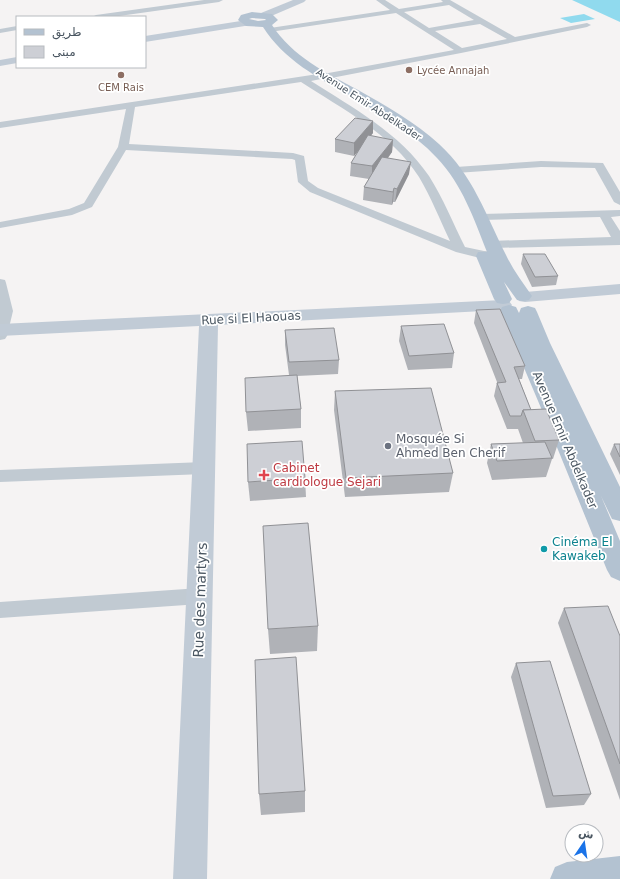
<svg xmlns="http://www.w3.org/2000/svg" width="620" height="879" viewBox="0 0 620 879" font-family="'DejaVu Sans',Vazirmatn,sans-serif">
<style>
.water{fill:#90daee}
.lines{fill:none;stroke-linecap:round;stroke-linejoin:round}
.street{fill:#c1cad2;fill-rule:evenodd}
.secondary{fill:#c1cbd6;fill-rule:evenodd}
.primary{fill:#b3c2d1;fill-rule:evenodd}
.wall{fill:#b0b2b7}
.shaded-wall{fill:#909195}
.building{fill:#cdcfd5;stroke:#909195}
.education-dot{fill:#8d6e63;stroke:#fff;stroke-width:1.5}
.worship-dot{fill:#6b7280;stroke:#fff;stroke-width:1.5}
.health-dot{fill:#e0444e;stroke:#fff;stroke-width:1.5}
.culture-dot{fill:#0f9aa8;stroke:#fff;stroke-width:1.5}
.labels{text-anchor:middle;stroke-width:3.5;stroke-linejoin:round;paint-order:stroke}
.far-education-label{font-size:10px;fill:#785e54;stroke:#fff;text-anchor:start}
.far-street-label{font-size:10px;fill:#4a5661;stroke:#fff}
.street-label{font-size:12px;fill:#4a5661;stroke:#fff}
.worship-label{font-size:12px;fill:#5b616d;stroke:#fff;text-anchor:start}
.health-label{font-size:12px;fill:#be3a42;stroke:#fff;text-anchor:start}
.culture-label{font-size:12px;fill:#0d838f;stroke:#fff;text-anchor:start}
.near-street-label{font-size:14px;fill:#4a5661;stroke:#fff}
</style>
<rect width="100%" height="100%" fill="#f5f3f3"/>
<g class="water">
<path d="M572,0h48v22z"/>
<path d="M584,14l11,5 -24,4 -11,-5z"/>
</g>
<g class="lines">
<g class="street">
<path d="M204,0h19l-4,2 -107,15h-20l4,-2z"/>
<path d="M376,0h9l14,9 44,-7 -2,-2h9l65,37 72,-14 4,2 -4,2 -126,26 -135,26 -3,-1 -1,-2 1,-2 131,-24 -58,-37 -126,19 -4,-2 4,-2 120,-18zM449,5l25,15 -45,8 -25,-16zM480,24l27,15 -45,9 -27,-17z"/>
<path d="M17,26v4l-17,3v-4z"/>
<path d="M318,74l3,1 1,2 -1,2 -10,2c42,27 89,52 118,95 14,22 24,47 36,71l19,4 17,1 2,3 -2,3 -17,1 -28,-7 -146,-60 -12,-10 -3,-22 -3,-1 -166,-9 -34,57 -20,8 -72,13v-6l69,-13 15,-6 34,-56 8,-38 -126,19v-6zM301,82c41,27 91,52 118,95 12,20 21,43 31,64l-132,-53 -10,-7 -4,-25 -11,-3 -164,-9 6,-37z"/>
<path d="M541,161l62,2 17,29v13l-6,-3 -19,-34 -54,-1 -85,6 -5,-3 5,-3z"/>
<path d="M620,210v6l-9,1 9,14v14l-126,3 -4,-1 -2,-3 2,-3 121,-4 -11,-20 -118,3 -4,-1 -2,-2 2,-2 4,-1z"/>
<path d="M0,279l5,1 1,3 7,28 -6,25 -2,3 -5,1z"/>
<path d="M204,462l6,2 2,4 -2,4 -6,2 -204,8v-12z"/>
<path d="M200,588l7,2 3,6 -3,6 -7,2 -200,14v-16z"/>
</g>
<g class="secondary">
<path d="M293,0h13l-2,2 -35,15 -4,1 -5,-3 1,-2z"/>
<path d="M247,20l5,3 -1,2 -106,17v-6z"/>
<path d="M17,57v6l-17,3v-6z"/>
<path d="M620,284v10l-95,8 -6,-1 -3,-4 3,-4 6,-1z"/>
<path d="M503,300l6,1 3,4 -3,4 -6,1 -285,15 -11,554h-34l26,-553 -199,10v-12z"/>
</g>
<g class="primary">
<path d="M252,12l20,2 6,6 -6,5c20,31 54,48 86,65 28,16 57,32 81,54 34,31 47,71 67,111 7,15 17,28 26,41l-3,4 -6,1 -6,-1 -13,-18 8,17 -3,4 -6,1 -6,-1 -3,-4 -18,-43 2,-4h9c-13,-33 -25,-68 -50,-94 -24,-26 -56,-44 -86,-62 -33,-18 -67,-36 -88,-69l-17,-1 -8,-6 3,-5zM252,18l13,1 1,1 -8,1 -9,-2z"/>
<path d="M509,305l7,2 3,6 2,-5 7,-2 7,2 2,4 13,31 70,144v34l-8,-2 -11,-23 19,45v40l-9,-4 -4,-7 -66,-162 -41,-97 2,-4z"/>
<path d="M620,856v23h-70l5,-12 12,-5z"/>
</g>
</g>
<g class="wall">
<path d="M373,121v12l-3,3 23,4 -1,12 -4,6 21,16 -14,28h-2l-1,3 -29,-5 1,-13 5,-8 -19,-3 1,-13 8,-13 -5,6 -19,-4v-13z"/>
<path d="M523,254l35,22 -2,9 -24,2 -11,-23z"/>
<path d="M476,310l49,56 -3,13h-3l12,31 28,30 -6,19h-1l-6,18 -54,3 -5,-17 4,-19 32,-1 -5,-14h-11l-13,-33 3,-14 -23,-59z"/>
<path d="M401,326l53,27 -2,15 -44,2 -9,-29z"/>
<path d="M285,330l54,30 -1,14 -41,2 4,33v19l-53,3 -2,-19 43,-37 -4,-30z"/>
<path d="M335,391l118,82 -4,19 -104,5 -11,-87z"/>
<path d="M614,444h6v31l-10,-21z"/>
<path d="M305,478l1,19 -56,4 -2,-19z"/>
<path d="M564,608l56,28v164l-62,-177z"/>
<path d="M318,626l-1,25 -47,3 -2,-25z"/>
<path d="M516,663l75,131 -7,11 -38,3 -35,-131z"/>
<path d="M305,791v21l-44,3 -2,-21z"/>
</g>
<g class="shaded-wall">
<path d="M373,121v12l-19,23v-13z"/>
<path d="M393,140l-1,12 -20,27v-13z"/>
<path d="M411,162l-2,12 -14,28 2,-13z"/>
<path d="M394,188l-1,14 -1,3 1,-13z"/>
</g>
<g class="building">
<path d="M355,118l18,3 -19,22 -19,-4z"/>
<path d="M368,135l25,5 -21,26 -21,-3z"/>
<path d="M382,157l29,5 -14,27 -3,-1 -1,4 -29,-5z"/>
<path d="M523,254h22l13,22 -23,1z"/>
<path d="M500,309l25,57 -11,1 17,43h-8l-2,6h-11l-13,-33 9,-1 -30,-72z"/>
<path d="M444,324l10,29 -45,3 -8,-30z"/>
<path d="M334,328l5,32 -50,2 -4,-32z"/>
<path d="M297,375l4,34 -55,3 -1,-34z"/>
<path d="M431,388l22,85 -107,5 -11,-87z"/>
<path d="M546,409l13,31 -24,1 -12,-31z"/>
<path d="M302,441l3,37 -57,4 -1,-38z"/>
<path d="M545,442l7,16 -55,3 -6,-17z"/>
<path d="M614,444h6v13z"/>
<path d="M308,523l10,103 -50,3 -5,-103z"/>
<path d="M608,606l12,30v128l-56,-156z"/>
<path d="M296,657l9,134 -46,3 -4,-134z"/>
<path d="M550,661l41,133 -38,2 -37,-133z"/>
</g>
<g class="education-dot">
<circle cx="409" cy="70" r="4"/>
<circle cx="121" cy="75" r="4"/>
</g>
<circle class="worship-dot" cx="388" cy="446" r="4"/>
<path class="health-dot" d="M262 469h4v4h4v4h-4v4h-4v-4h-4v-4h4z"/>
<circle class="culture-dot" cx="544" cy="549" r="4"/>
<g class="labels">
<g class="far-education-label">
<text x="417" y="74">Lycée Annajah</text>
<text x="121" y="91" text-anchor="middle">CEM Rais</text>
</g>
<g class="far-street-label">
<text transform="translate(369 104) rotate(33)" y="4">Avenue Emir Abdelkader</text>
</g>
<g class="street-label">
<text transform="translate(251 318) rotate(-3)" y="4">Rue si El Haouas</text>
<text transform="translate(565 440) rotate(67)" y="4">Avenue Emir Abdelkader</text>
</g>
<g class="worship-label">
<text x="396" y="443">Mosquée Si<tspan x="396" dy="14">Ahmed Ben Cherif</tspan></text>
</g>
<g class="health-label">
<text x="273" y="472">Cabinet<tspan x="273" dy="14">cardiologue Sejari</tspan></text>
</g>
<g class="culture-label">
<text x="552" y="546">Cinéma El<tspan x="552" dy="14">Kawakeb</tspan></text>
</g>
<g class="near-street-label">
<text transform="translate(200 600) rotate(-88)" y="5">Rue des martyrs</text>
</g>
</g>
<rect x="16" y="16" width="130" height="52" fill="#ffffff" stroke="#b7bbc0"/>
<rect x="24" y="29" width="20" height="6" fill="#b3c2d1" stroke="#b7bbc0"/>
<text x="52" y="36" font-size="12" fill="#4a5661">طريق</text>
<rect x="24" y="46" width="20" height="12" fill="#cdcfd5" stroke="#b7bbc0"/>
<text x="52" y="56" font-size="12" fill="#4a5661">مبنى</text>
<g transform="translate(584 843) rotate(13)"><circle r="19" fill="#ffffff" stroke="#b7bbc0"/>
<path d="M0-3L7 15L0 10L-7 15Z" fill="#1a73e8"/>
<text y="-6" font-size="11" font-weight="bold" text-anchor="middle" fill="#4a5661">ش</text>
</g>
</svg>
